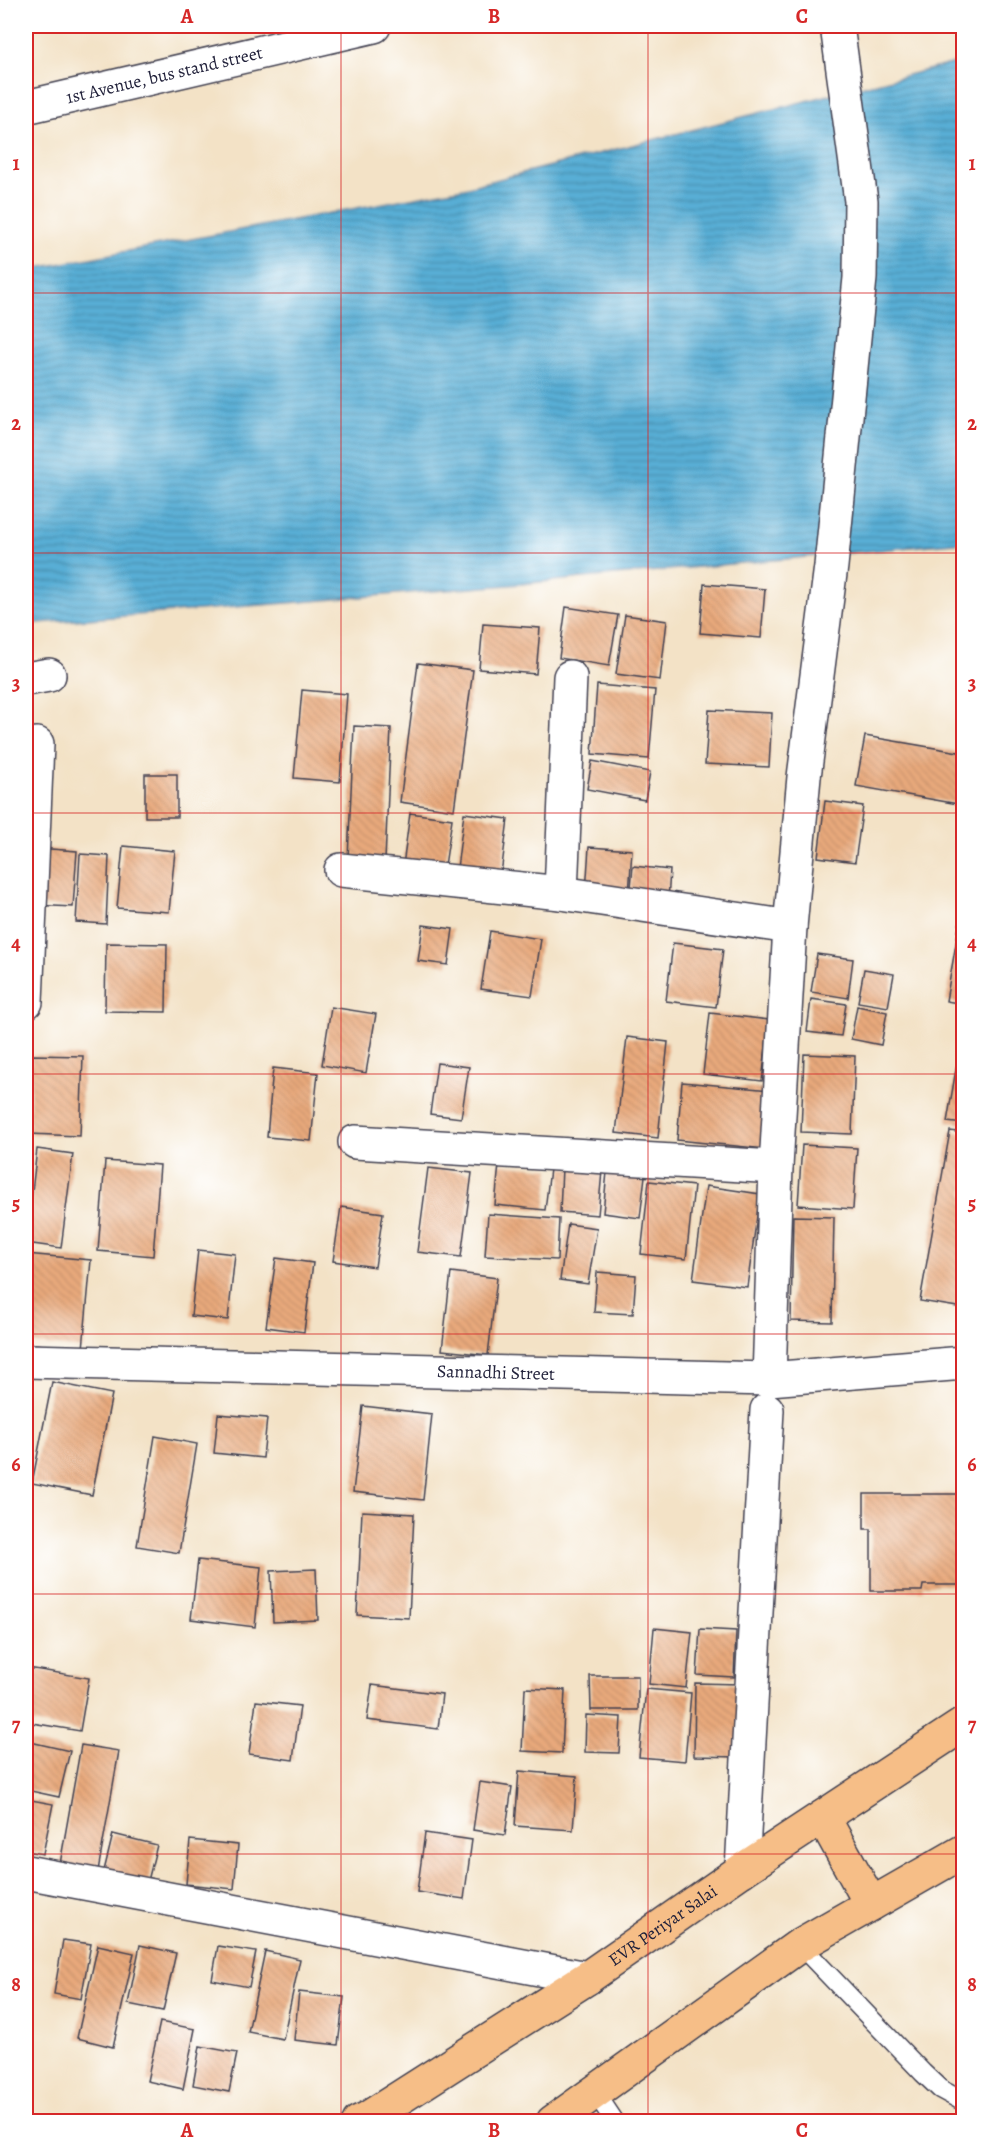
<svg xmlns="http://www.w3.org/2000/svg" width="989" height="2147" viewBox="0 0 989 2147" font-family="Alegreya,serif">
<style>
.water{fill:url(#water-rules);stroke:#3d6888;stroke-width:1.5}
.building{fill:url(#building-back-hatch)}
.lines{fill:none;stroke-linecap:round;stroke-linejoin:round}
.service-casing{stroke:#413f50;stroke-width:21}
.minor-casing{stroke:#413f50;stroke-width:36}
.tertiary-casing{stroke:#413f50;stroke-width:36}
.primary-casing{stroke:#413f50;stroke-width:36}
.service{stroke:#fff;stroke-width:18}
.minor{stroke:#fff;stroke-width:33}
.tertiary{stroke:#fff;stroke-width:33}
.primary{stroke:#f6be87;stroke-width:33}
.grid{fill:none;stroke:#d62828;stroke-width:1.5;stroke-opacity:0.55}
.labels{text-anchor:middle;stroke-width:5;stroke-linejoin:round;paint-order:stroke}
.street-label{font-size:18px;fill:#22223b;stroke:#fff}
.neatline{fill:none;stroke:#d62828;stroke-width:2}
.grid-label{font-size:20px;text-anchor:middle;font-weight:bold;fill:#d62828}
</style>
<defs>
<pattern id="water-rules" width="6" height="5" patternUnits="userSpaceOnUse" patternTransform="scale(1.5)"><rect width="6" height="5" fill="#58aed5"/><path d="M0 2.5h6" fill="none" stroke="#488dae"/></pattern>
<pattern id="building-back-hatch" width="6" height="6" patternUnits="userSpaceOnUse" patternTransform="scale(1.5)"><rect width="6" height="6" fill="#e8a97b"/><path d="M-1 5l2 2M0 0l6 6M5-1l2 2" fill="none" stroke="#c7916b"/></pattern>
</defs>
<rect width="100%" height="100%" fill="#fff"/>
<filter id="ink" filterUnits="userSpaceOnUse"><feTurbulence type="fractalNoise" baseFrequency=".0167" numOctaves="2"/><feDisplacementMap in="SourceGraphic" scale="12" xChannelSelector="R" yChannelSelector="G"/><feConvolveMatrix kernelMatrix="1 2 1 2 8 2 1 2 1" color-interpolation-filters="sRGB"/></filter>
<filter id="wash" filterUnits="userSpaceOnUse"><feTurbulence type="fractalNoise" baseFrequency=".008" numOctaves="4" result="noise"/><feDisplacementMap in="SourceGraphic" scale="24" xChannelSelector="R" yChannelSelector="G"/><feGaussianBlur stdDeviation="1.35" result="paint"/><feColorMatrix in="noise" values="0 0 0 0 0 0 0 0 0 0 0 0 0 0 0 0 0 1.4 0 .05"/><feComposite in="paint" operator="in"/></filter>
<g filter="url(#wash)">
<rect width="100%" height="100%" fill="#f3e2c6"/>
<path class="water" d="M963,61v481l-443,42 -494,40v-354l438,-82z"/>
<g id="blocks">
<g class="building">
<path d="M704,584l61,5 -4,49 -61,-5z"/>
<path d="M566,607l52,8 -9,51 -50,-8z"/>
<path d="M625,615l42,6 -7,59 -44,-6z"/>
<path d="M483,624l57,4 -4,46 -57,-5z"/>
<path d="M418,663l55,7 -19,140 -54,-8z"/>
<path d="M597,685l58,5 -6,69 -57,-5z"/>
<path d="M302,690l45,4 -7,88 -46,-4z"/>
<path d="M709,710l63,3 -3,54 -64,-3z"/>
<path d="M354,726l37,2 -6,132 -37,-2z"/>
<path d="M865,736l99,17v52l-108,-19z"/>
<path d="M592,761l58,11 -5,28 -58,-11z"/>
<rect x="145" y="774" width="32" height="43"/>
<path d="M825,801l38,5 -8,56 -37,-5z"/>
<path d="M410,813l42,6 -9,60 -41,-6z"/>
<path d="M464,813l44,6 -8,63 -44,-6z"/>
<path d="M123,846l52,5 -6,61 -52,-4z"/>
<path d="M589,847l43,3 -3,44 -43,-2z"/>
<path d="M37,848l40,3 -4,56 -39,-2z"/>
<path d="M80,854l29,2 -3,68 -30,-2z"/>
<path d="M633,866l37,4 -2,31 -38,-4z"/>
<path d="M962,909h2v95l-18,-3z"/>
<path d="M423,925l30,4 -5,36 -30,-4z"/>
<path d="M490,931l51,8 -9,57 -51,-7z"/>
<path d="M106,943l61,1 -1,68 -61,-1z"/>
<path d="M673,943l50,6 -7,58 -50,-6z"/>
<path d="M817,954l36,5 -5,39 -37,-6z"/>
<path d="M864,969l30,5 -6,33 -30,-5z"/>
<path d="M811,999l35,5 -5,32 -34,-4z"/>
<path d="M857,1006l30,6 -6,33 -30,-6z"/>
<path d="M331,1007l45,7 -10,59 -44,-8z"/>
<path d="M710,1013l59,7 -7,61 -59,-7z"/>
<path d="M962,1034h2v90l-17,-2z"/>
<path d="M627,1037l41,5 -10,96 -42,-5z"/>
<path d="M804,1054l51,2 -3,78 -51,-2z"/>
<path d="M31,1055l52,1 -3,80 -51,-2z"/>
<path d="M437,1063l32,4 -8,51 -31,-4z"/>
<path d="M273,1068l45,5 -7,68 -44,-4z"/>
<path d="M682,1082l90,8 -6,59 -89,-9z"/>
<path d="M950,1131l14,2v175l-44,-7z"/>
<path d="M802,1145l55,3 -4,61 -55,-4z"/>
<path d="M37,1149l36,5 -12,94 -35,-5z"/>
<path d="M105,1161l55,4 -7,91 -55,-5z"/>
<path d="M499,1164l51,5 -5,41 -50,-5z"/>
<path d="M428,1168l44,5 -11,84 -44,-5z"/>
<path d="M562,1168l40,3 -4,44 -38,-3z"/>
<path d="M607,1172l38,4 -5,42 -37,-5z"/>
<path d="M649,1181l45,5 -8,73 -45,-5z"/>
<path d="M706,1186l54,8 -13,93 -54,-7z"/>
<path d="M341,1207l42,6 -8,54 -42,-6z"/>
<path d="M488,1214l71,5 -2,41 -72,-4z"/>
<path d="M793,1216l41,1 -2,105 -41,-1z"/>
<path d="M568,1224l29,4 -9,56 -28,-4z"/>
<path d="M198,1250l37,4 -7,66 -37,-4z"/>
<path d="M26,1254l65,6 -8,89 -57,-6z"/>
<path d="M276,1258l37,5 -9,69 -38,-5z"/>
<path d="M451,1272l46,6 -9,77 -46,-5z"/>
<path d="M597,1272l39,3 -3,39 -39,-2z"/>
<path d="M52,1382l60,12 -20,101 -60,-12z"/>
<path d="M363,1406l69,8 -9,86 -70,-8z"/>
<path d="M218,1414l49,4 -4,40 -49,-5z"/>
<path d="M155,1436l42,8 -18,109 -42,-7z"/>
<path d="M864,1494h100v91h-41l-1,6h-51v-62h-7z"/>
<path d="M362,1511l52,3 -5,104 -52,-3z"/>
<path d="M198,1560l63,7 -6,60 -64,-8z"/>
<path d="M316,1569l2,51 -45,2 -2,-51z"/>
<path d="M654,1628l38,4 -6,56 -37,-4z"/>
<path d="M700,1629l36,2 -2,46 -37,-2z"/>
<path d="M28,1668l61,10 -9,53 -54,-9v-41z"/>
<path d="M590,1676h48v34h-47z"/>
<path d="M695,1683l45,1 -1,73 -45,-1z"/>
<path d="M372,1685l70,9 -4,35 -71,-9z"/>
<path d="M525,1688l40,2 -3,63 -40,-2z"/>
<path d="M646,1689l45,4 -6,68 -46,-4z"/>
<path d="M256,1701l44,5 -7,54 -44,-6z"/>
<path d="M586,1715l35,2 -2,36 -34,-1z"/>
<path d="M26,1741l44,10 -11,46 -33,-7z"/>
<path d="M81,1745l38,6 -21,120 -38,-7z"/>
<path d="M519,1771l58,5 -4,54 -58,-4z"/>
<path d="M480,1782l32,5 -7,48 -32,-5z"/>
<path d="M26,1799l27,5 -10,50 -17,-3z"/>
<path d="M425,1833l47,7 -8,59 -47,-7z"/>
<path d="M113,1834l44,11 -11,44 -44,-10z"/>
<path d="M190,1840l48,5 -4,44 -48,-5z"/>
<path d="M63,1940l28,4 -10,55 -27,-5z"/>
<path d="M98,1945l36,8 -21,94 -36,-9z"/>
<path d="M140,1945l36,8 -13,58 -35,-7z"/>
<path d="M218,1946l38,6 -7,35 -37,-7z"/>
<path d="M265,1951l35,8 -17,80 -35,-7z"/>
<path d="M299,1992l45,5 -6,48 -44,-5z"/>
<path d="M160,2022l35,7 -12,60 -36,-8z"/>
<path d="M200,2046l37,7 -8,39 -36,-7z"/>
</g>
</g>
</g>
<g filter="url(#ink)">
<use href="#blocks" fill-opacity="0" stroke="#413f50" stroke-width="1.5"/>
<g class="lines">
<defs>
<g id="service">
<path d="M800,1945l123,128 17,16 24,13"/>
<path d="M595,2092l20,30"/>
</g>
<g id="minor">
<path d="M26,679l23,-4"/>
<path d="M341,870l220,23 229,34"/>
<path d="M561,893l9,-216"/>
<path d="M26,1002l11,-258"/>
<path d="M355,1142l421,25"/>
<path id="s1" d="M26,1361l743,18 195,-16"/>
<path d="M769,1379l7,-212 14,-240 14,-150 27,-211 29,-288 1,-77 -24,-175"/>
<path d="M742,1870l25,-460"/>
<path d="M26,1872l561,106"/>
</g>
<g id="tertiary">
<path id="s2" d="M26,107l348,-81"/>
</g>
<g id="primary">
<path d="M823,1817l48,87"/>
<path id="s3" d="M359,2122l9,-4 219,-140 155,-108 222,-146"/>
<path d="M553,2122l247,-177 164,-94"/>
</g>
</defs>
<use href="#service" class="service-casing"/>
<use href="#minor" class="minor-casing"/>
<use href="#tertiary" class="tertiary-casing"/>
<use href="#primary" class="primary-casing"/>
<use href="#service" class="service"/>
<use href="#minor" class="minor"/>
<use href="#tertiary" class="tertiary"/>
<use href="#primary" class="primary"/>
</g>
</g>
<path class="grid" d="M341,26v2096M648,26v2096M26,293h938M26,553h938M26,813h938M26,1074h938M26,1334h938M26,1594h938M26,1854h938"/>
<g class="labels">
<g class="street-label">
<text dy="6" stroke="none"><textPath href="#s2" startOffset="142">1st Avenue, bus stand street</textPath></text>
<text dy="6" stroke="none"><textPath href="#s1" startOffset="470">Sannadhi Street</textPath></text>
<text dy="6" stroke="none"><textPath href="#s3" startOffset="362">EVR Periyar Salai</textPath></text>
</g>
</g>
<rect width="989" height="2147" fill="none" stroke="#fff" stroke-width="66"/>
<rect x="33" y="33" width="923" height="2081" class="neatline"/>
<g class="grid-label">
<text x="187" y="23">A</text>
<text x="494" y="23">B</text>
<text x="802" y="23">C</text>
<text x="16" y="170">1</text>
<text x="972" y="170">1</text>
<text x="16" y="430">2</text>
<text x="972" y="430">2</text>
<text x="16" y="690">3</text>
<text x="972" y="690">3</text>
<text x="16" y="950">4</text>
<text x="972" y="950">4</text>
<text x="16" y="1210">5</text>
<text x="972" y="1210">5</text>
<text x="16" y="1471">6</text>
<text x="972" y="1471">6</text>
<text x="16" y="1731">7</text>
<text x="972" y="1731">7</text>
<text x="16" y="1991">8</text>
<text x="972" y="1991">8</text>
<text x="187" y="2137">A</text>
<text x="494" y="2137">B</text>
<text x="802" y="2137">C</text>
</g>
</svg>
